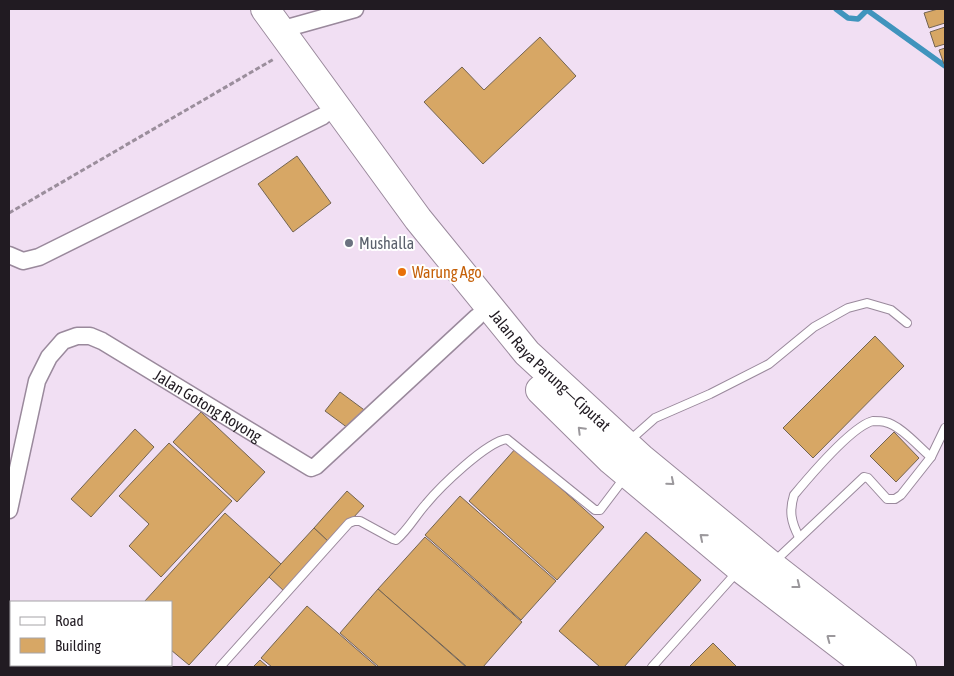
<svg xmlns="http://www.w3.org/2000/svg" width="954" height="676" viewBox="0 0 954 676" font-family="'Asap Condensed',sans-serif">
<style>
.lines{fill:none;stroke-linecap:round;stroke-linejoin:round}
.stream{stroke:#4094bd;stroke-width:5.5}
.building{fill:#d7a765;stroke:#736452}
.lane-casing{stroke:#9a899c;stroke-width:10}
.street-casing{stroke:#9a899c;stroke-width:19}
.highway-casing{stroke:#9a899c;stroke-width:30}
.path{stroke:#9b8e9c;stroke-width:3;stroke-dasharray:5 2.5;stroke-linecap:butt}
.lane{stroke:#fff;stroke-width:8}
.street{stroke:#fff;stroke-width:16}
.highway{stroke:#fff;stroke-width:28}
.oneway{stroke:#9b989c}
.worship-dot{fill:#6b7280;stroke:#fff;stroke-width:2}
.food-dot{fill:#e8710a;stroke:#fff;stroke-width:2}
.labels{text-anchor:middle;stroke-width:4;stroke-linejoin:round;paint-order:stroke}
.worship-label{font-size:16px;fill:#5b616d;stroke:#fff;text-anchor:start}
.food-label{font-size:16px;fill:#c56008;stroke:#fff;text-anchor:start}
.street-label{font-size:16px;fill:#211b22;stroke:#fff}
</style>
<rect width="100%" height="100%" fill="#f1dff3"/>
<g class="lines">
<path class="stream" d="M836,9l12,9 10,1 9,-9 78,56"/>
</g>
<g class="building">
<path d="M938,9h7v14l-16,5 -5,-15z"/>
<path d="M945,27v17l-10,3 -5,-15z"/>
<path d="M540,37l36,39 -93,88 -59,-62 38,-35 22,23z"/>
<path d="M945,48v16h-1l-5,-14z"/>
<path d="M297,156l34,47 -38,29 -35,-48z"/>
<path d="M875,336l29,30 -91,92 -30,-30z"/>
<path d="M340,392l27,20 -15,19 -27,-20z"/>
<path d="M201,412l64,60 -28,30 -64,-60z"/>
<path d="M135,429l19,18 -63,70 -20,-18z"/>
<path d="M894,432l25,26 -23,24 -26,-26z"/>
<path d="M169,443l63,58 -71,76 -32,-31 20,-22 -30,-28z"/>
<path d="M516,448l88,79 -47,53 -88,-79z"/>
<path d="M347,491l17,15 -34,37 -16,-15z"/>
<path d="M460,496l96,85 -35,39 -96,-85z"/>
<path d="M225,513l56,51 -92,101 -18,-15v-48h-27z"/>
<path d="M314,528l16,15 -45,49 -16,-15z"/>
<path d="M646,532l55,48 -77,87h-24l-41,-36z"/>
<path d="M425,537l97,85 -39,45h-16l-89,-78z"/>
<path d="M378,589l88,78h-87l-39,-34z"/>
<path d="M307,606l70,61h-105l-11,-9z"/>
<path d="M713,643l24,24h-48z"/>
<path d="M260,660l8,7h-15z"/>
</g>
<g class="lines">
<defs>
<g id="lane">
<path d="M629,441l26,-23 55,-24 59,-30 45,-37 34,-19 19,-5 24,7 16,13"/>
<path d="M799,537c-8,-15 -10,-26 -5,-42 15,-18 58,-69 79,-74 3,0 9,0 12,1 15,3 34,25 46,35"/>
<path d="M775,561l89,-84 4,1 19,21h8l6,-4 30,-38 14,-29"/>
<path d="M220,667l129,-144 5,-2h6l33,18 3,1c12,-10 20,-25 30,-36 14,-17 60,-62 81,-65l88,71h5l25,-33"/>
<path d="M652,667l85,-95"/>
</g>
<g id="street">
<path d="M280,30l75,-21"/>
<path d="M9,255l14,6 16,-4 284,-141"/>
<path id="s1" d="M9,510l28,-129 12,-24 14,-16 14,-5h13l12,5 209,127 5,-2 161,-149"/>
</g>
<g id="highway">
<path id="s2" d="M265,9l153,210 109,134 114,105 130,107 131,102"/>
<path d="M540,390l71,70 129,108 129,99"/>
</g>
</defs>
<use href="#lane" class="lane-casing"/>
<use href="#street" class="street-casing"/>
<use href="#highway" class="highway-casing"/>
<path class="path" d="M9,213l265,-154"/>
<use href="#lane" class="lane"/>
<use href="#street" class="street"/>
<use href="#highway" class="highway"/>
</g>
<defs><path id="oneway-chevron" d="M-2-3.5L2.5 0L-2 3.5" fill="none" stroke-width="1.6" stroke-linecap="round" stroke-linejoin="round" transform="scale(1.25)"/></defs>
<g class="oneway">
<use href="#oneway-chevron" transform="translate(581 430) rotate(-135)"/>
<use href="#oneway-chevron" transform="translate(671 482) rotate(40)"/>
<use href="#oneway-chevron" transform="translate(703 537) rotate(-140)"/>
<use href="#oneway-chevron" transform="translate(797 585) rotate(38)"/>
<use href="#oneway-chevron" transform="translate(830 638) rotate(-143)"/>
</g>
<circle class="worship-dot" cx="349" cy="243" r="5"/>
<circle class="food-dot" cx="402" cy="272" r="5"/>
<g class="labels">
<g class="worship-label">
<text x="359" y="249">Mushalla</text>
</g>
<g class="food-label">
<text x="412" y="278">Warung Ago</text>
</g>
<g class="street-label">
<text dy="6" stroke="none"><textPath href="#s2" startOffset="461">Jalan Raya Parung—Ciputat</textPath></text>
<text dy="6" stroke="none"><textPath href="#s1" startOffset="345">Jalan Gotong Royong</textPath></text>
</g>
</g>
<rect width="954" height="676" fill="none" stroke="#211b22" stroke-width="20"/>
<rect x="10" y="601" width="162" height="65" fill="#ffffff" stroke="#a6a4a7"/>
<rect x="20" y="617" width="25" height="8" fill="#ffffff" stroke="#a6a4a7"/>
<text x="55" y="626" font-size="15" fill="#211b22">Road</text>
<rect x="20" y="638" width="25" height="15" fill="#d7a765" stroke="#a6a4a7"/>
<text x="55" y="651" font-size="15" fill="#211b22">Building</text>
</svg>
